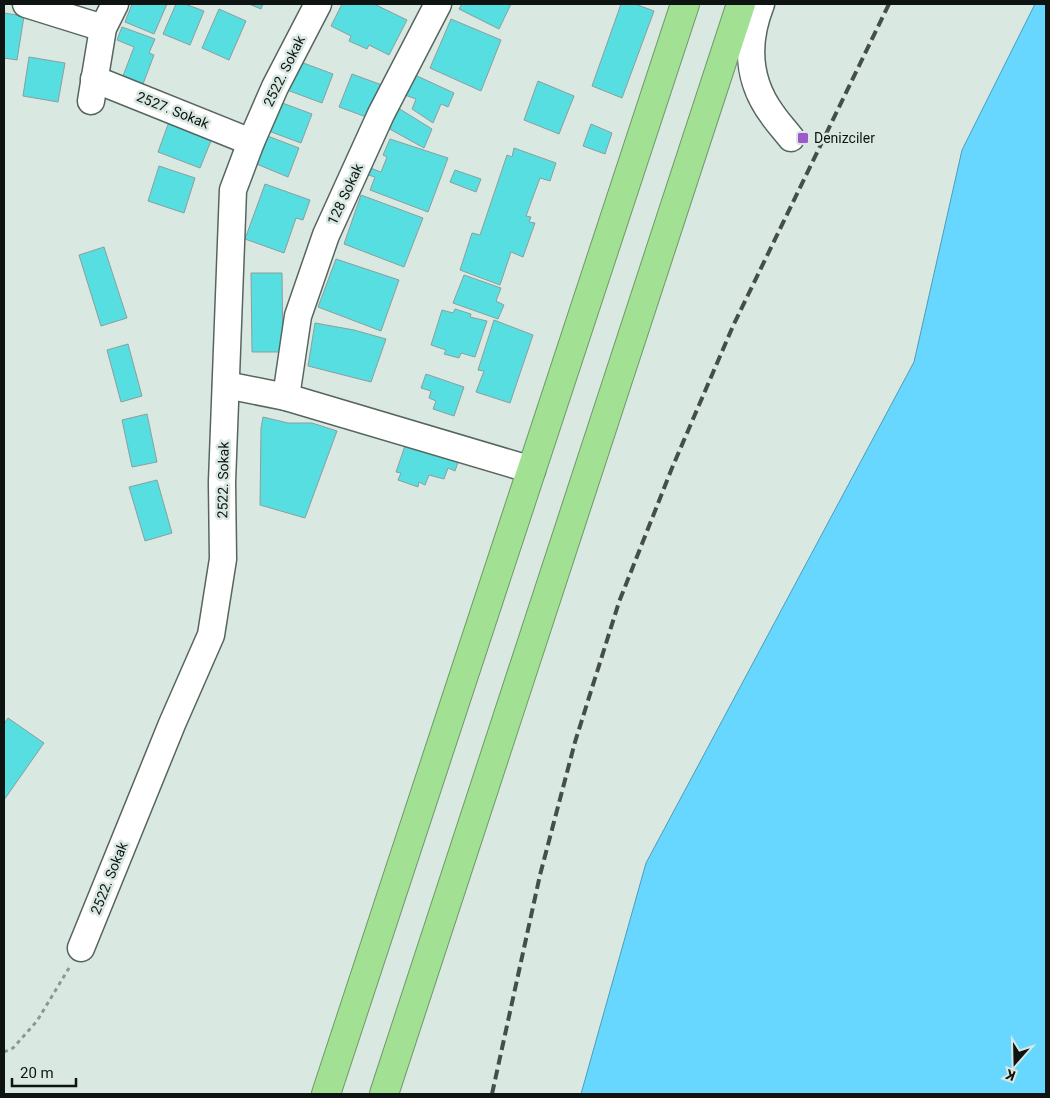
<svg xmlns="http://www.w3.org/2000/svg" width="1050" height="1098" viewBox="0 0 1050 1098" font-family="Roboto,sans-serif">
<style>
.water{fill:#67d7ff;stroke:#4c9cb8}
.building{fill:#57dee0;stroke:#8c9e9e}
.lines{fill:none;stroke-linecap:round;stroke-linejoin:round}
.minor-casing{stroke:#57655f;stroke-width:29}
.highway-casing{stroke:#6e9966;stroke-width:30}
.path{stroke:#8c9893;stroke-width:3;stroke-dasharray:4 4;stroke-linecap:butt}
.minor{stroke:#fff;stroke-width:26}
.highway{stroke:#a2e094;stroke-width:28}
.rail{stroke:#454e4b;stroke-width:4;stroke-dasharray:10 5;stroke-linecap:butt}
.poi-dot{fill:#9d58cc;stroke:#d9e9e2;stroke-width:2}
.labels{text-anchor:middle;stroke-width:5;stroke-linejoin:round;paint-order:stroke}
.street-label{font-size:14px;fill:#0e1412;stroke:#d9e9e2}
.poi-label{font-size:14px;fill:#0e1412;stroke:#d9e9e2;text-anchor:start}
</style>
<rect width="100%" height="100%" fill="#d9e9e2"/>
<path class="water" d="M1035,4h11v1090h-465l65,-231 268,-501 48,-212z"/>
<g class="building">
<path d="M132,4h35l-13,30 -29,-12z"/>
<path d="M176,4h9l19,7 -14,34 -27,-11z"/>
<path d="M249,4h14l-2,5z"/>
<path d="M342,4h32l33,16 -18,35 -20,-10 -2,4 -18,-8 2,-5 -20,-10z"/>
<path d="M462,4h49l-12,25 -40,-20z"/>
<path d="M621,4h14l19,7 -32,87 -30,-12z"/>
<path d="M219,9l27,12 -17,39 -27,-12z"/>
<path d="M4,13l20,3 -7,44 -13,-2z"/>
<path d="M451,19l50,21 -20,51 -51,-23z"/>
<path d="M122,27l33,12 -6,14 5,2 -11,29 -20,-8 11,-29 -17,-7z"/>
<path d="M29,57l36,6 -7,39 -35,-6z"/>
<path d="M298,61l35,13 -11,29 -35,-13z"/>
<path d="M352,74l30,11 -13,33 -30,-11z"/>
<path d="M415,75l39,18 -6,14 -7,-3 -8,19 -21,-14 4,-10 -14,-5z"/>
<path d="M538,81l36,15 -15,38 -35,-14z"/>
<path d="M277,101l35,13 -11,29 -35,-13z"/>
<path d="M395,106l37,23 -8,19 -38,-21z"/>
<path d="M170,119l43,17 -13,32 -42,-16z"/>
<path d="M591,124l21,9 -7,21 -22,-8z"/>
<path d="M265,135l34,13 -11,29 -34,-14z"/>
<path d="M390,139l58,19 -20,54 -58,-22 5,-13 -10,-3 3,-7 13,5 6,-15 -4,-2z"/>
<path d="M514,148l42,15 -6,18 -10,-3 -14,38 5,1 -2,5 6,1 -12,34 -12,-5 -11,33 -40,-15 12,-37 8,2 27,-80 5,2z"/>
<path d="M159,166l36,12 -11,35 -36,-12z"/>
<path d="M455,170l26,9 -5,13 -26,-10z"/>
<path d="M265,184l45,16 -7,20 -7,-2 -12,35 -39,-14z"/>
<path d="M361,195l62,23 -19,49 -60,-23z"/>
<path d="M104,247l23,71 -26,8 -22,-71z"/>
<path d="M336,259l63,21 -18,51 -63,-24z"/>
<path d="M251,273h31l1,79h-31z"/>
<path d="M464,275l37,13 -5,13 8,4 -6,14 -45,-16z"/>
<path d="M455,309l16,5 -1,3 17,4 -12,36 -14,-4 -2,5 -15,-4 2,-4 -15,-5 11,-35 11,3z"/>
<path d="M494,320l39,15 -23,68 -34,-11 8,-21 -6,-1z"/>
<path d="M315,323l39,7 32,9 -15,43 -63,-16z"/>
<path d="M128,344l14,52 -21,6 -14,-52z"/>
<path d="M426,374l38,13 -10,29 -21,-7 3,-8 -7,-3 2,-7 -10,-3z"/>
<path d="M147,414l10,48 -25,5 -10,-47z"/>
<path d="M263,417l25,6h24l25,8 -32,87 -45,-13 1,-77z"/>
<path d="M407,440l54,13 -6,18 -7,-3 -4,11 -15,-4 -4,10 -6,-3 -1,5 -20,-7 3,-7 -5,-1z"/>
<path d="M157,480l15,53 -27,8 -16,-54z"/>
<path d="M8,718l36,25 -40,57v-76z"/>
</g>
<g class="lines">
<defs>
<g id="minor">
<path d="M26,4l77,24"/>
<path d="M761,4c-15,38 -14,76 11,110 6,9 13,16 19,24"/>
<path d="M94,79l157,63"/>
<path d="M91,101l12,-73 12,-24"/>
<path d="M226,385l60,12 246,73"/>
<path d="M286,397l12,-81 28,-81 55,-121 57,-110"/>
<path d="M81,948l91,-224 39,-89 12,-76 -1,-77 11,-292 18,-48 24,-55 43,-83"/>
</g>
<g id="highway">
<path d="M326,1094l359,-1090"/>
<path d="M384,1094l357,-1090"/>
</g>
</defs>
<use href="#minor" class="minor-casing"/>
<use href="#highway" class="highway-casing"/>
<path class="path" d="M4,1052l9,-4 24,-27 32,-53"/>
<use href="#minor" class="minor"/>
<use href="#highway" class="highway"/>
<path class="rail" d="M492,1094l48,-219 35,-133 44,-140 53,-134 61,-142 156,-322"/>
</g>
<rect class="poi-dot" x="797" y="132" width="12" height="12" rx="2.5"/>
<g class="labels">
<g class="street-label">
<text transform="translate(284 71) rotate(-64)" y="5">2522. Sokak</text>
<text transform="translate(173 110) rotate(22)" y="5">2527. Sokak</text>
<text transform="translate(345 194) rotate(-65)" y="5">128 Sokak</text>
<text transform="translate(223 480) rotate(-89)" y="5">2522. Sokak</text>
<text transform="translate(109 878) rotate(-68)" y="5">2522. Sokak</text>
</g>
<g class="poi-label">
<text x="814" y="143">Denizciler</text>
</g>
</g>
<rect width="1050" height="1098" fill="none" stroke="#0e1412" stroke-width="10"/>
<g transform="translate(1015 1063) rotate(200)" stroke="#d9e9e2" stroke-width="4" paint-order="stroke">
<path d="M0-4L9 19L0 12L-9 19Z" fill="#0e1412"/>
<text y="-8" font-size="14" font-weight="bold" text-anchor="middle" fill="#0e1412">K</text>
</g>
<path d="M12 1078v8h64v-8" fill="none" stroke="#0e1412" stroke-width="2.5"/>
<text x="20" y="1078" font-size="15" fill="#0e1412" stroke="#d9e9e2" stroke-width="4" paint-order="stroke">20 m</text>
</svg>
